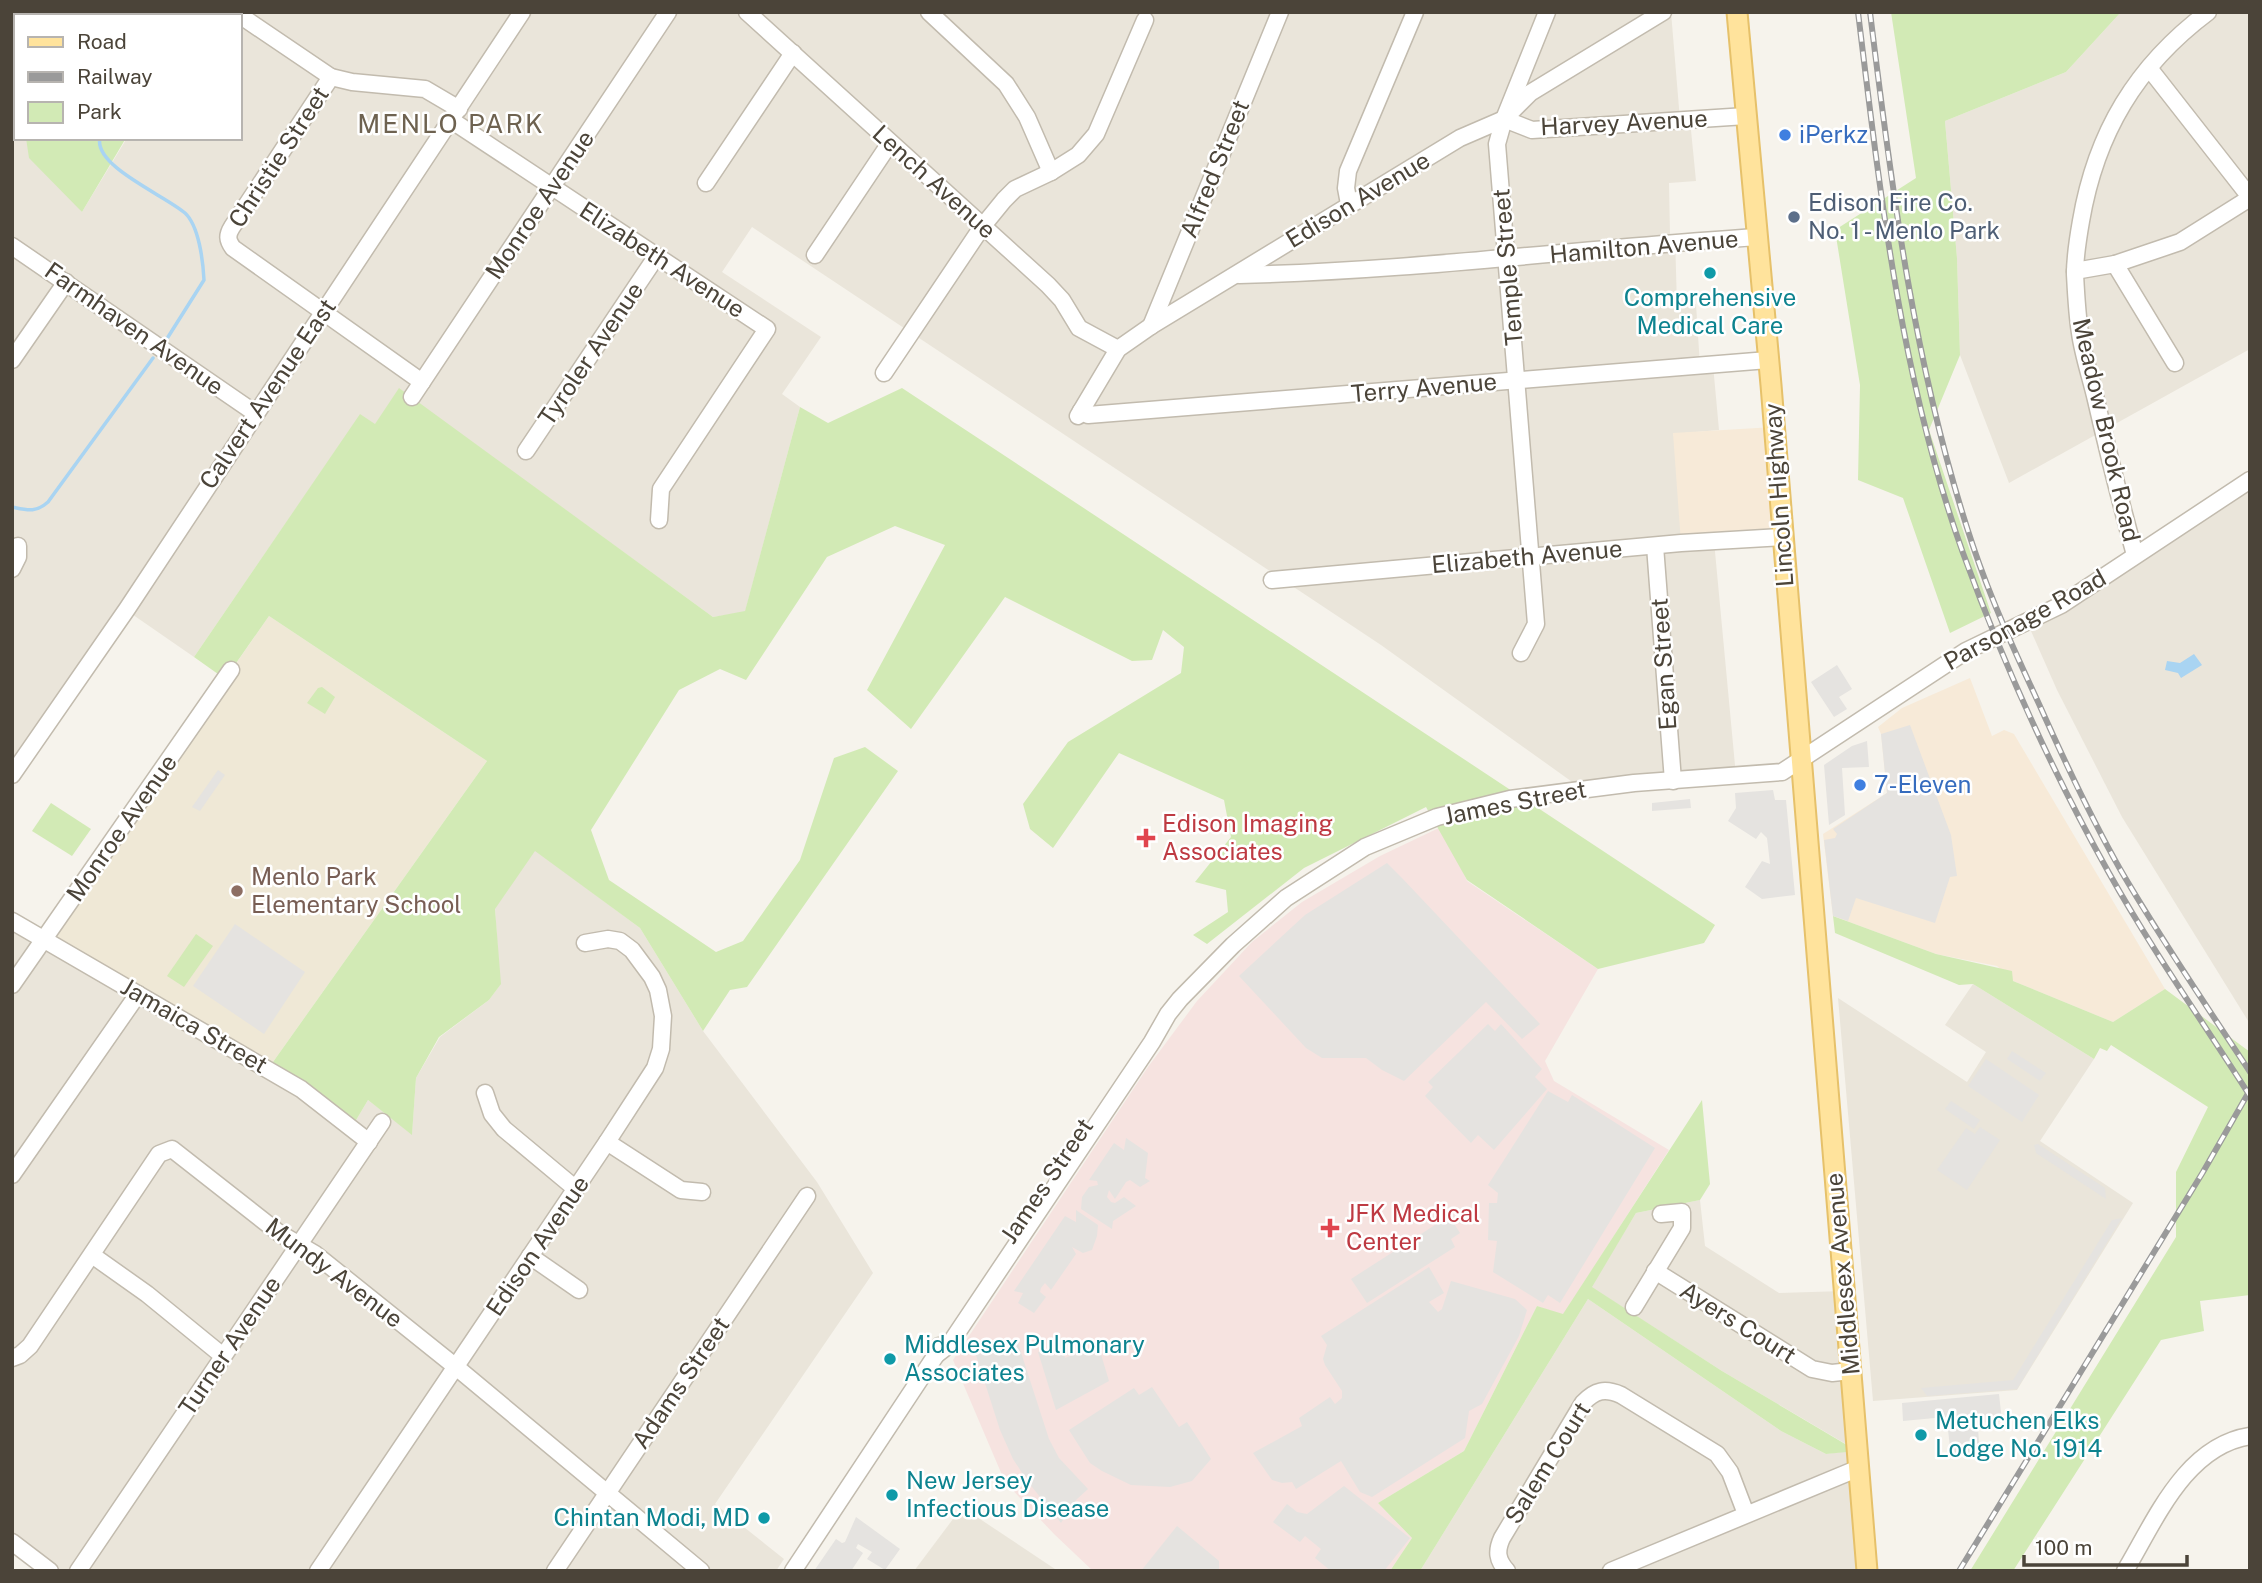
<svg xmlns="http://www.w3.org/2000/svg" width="2262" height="1583" viewBox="0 0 2262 1583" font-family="'Public Sans',sans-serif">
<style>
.residential{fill:#eae5da}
.commercial{fill:#f7ead8}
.education{fill:#efe8d6}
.medical{fill:#f6e3e0}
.green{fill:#d2eab5}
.parking{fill:#e5e3e0}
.water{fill:#a9d4f2}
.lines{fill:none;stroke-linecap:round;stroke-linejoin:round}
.stream{stroke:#a9d4f2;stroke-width:3.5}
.minor-casing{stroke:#c2bbae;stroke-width:19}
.major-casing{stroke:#e6c16a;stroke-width:23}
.minor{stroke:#fff;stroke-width:16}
.major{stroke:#ffe39c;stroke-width:19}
.rail-casing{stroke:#9a9a9a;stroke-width:6}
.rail{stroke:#fff;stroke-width:3.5;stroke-dasharray:10;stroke-linecap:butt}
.shop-dot{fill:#3f7fe0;stroke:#fff;stroke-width:2.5}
.service-dot{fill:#5c6f8a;stroke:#fff;stroke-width:2.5}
.culture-dot{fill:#0f9aa8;stroke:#fff;stroke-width:2.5}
.health-dot{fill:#e0444e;stroke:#fff;stroke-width:2.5}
.education-dot{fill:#8d6e63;stroke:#fff;stroke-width:2.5}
.labels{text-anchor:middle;stroke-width:5;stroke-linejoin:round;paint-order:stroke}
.street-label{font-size:24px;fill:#4b4439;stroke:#fff}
.shop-label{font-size:24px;fill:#366cbe;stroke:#fff;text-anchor:start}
.service-label{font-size:24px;fill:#4e5e75;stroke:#fff;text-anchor:start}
.culture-label{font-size:24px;fill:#0d838f;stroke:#fff;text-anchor:start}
.health-label{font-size:24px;fill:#be3a42;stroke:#fff;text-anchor:start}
.education-label{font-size:24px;fill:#785e54;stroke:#fff;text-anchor:start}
.neighbourhood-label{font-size:26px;letter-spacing:2px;fill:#6e6250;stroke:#fff}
</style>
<rect width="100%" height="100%" fill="#f6f3ec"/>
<g class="residential">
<path d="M126,12h1545l9,108h10l6,61 -27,2 1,52 5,1 2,69 19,-1 4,62 13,-1 6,65 -46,4 41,107 22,235 -154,13 -201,-144 -629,-418 -30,45 99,65 -39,57 18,13 -55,205 -32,5 -314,-228 -24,36 -15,-10 -166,242 -68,-47 -114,165v-743l4,27v79h10l56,74 45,-74h113v-122h-113z"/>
<path d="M2121,12h129v337l-241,134 -49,-128 -3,-97 -12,-137 121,-49z"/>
<path d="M2250,480v544l-128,-207 -65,-127 -30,-68z"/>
<path d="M535,850l105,78 63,103 114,151 56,91 -158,231 69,55 -8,12h-726l-38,-29v-621l340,206 16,-27 44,34 4,-56 24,-41 49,-37 11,-15 -5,-77z"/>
<path d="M1973,984l121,75 -54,82 93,62 -116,187 -144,11 -35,-403 129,84 19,-30 -41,-27z"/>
<path d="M1700,1200l5,46 74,47 65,-2 23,280h-447l168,-272 193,132 45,23 30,-4 -134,-79 -131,-84 45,-74z"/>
<path d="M962,1507l96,64h-144z"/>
</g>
<g class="commercial">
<path d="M1774,427l8,110 -101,6 -8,-110z"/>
<path d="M1970,678l22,58 12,-6 10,4 151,255 -52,33 -100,-41 -16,-15 -61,-12 -103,-38 -10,-82 64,-41 -6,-59 -3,-7 24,-19z"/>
</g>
<path class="education" d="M269,616l218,145 -219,308 -224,-130z"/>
<path class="medical" d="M1443,826l24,55 131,88 -53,92 9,20 115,69 -106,165 -26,-9 -73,145 -86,52 34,35 -22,33h-297l-39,-37 -49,-52 -52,-122 195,-293 49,-66 55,-59 50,-40 78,-46z"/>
<g class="green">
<path d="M12,12h114l1,4h-111v55l-4,-29z"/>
<path d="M1891,12h230l-55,60 -121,49 12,137 3,97 -31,75 62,183 -41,20 -47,-135 -45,-18 2,-95 -25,-155 81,-52z"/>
<path d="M26,138h100l-44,74 -53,-54z"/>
<path d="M399,388l314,229 32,-6 55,-204 28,16 74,-35 813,537 -11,18 -106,26 -131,-89 -41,-73 -122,61 -97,76 -14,-9 35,-23 -2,-22 -31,-8 36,-45 -7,-37 -105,-47 -66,95 -23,-19 -7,-25 45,-62 113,-69 3,-26 -21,-17 -11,30 -20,1 -127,-64 -94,132 -44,-39 78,-145 -50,-19 -68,31 -81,123 -26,-11 -41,21 -88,140 18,50 107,72 27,-11 57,-81 34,-102 31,-11 33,24 -151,216 -17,3 -27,41 -63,-103 -105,-77 -40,58 6,75 -12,16 -50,37 -23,41 -4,57 -44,-35 -16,27 -84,-58 219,-308 -218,-145 -44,63 -31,-22 166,-243 15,10z"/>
<path d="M322,687l13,10 -10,17 -18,-11 11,-15z"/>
<path d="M51,803l40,26 -19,27 -40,-25z"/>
<path d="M1833,916l103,38 76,17 1,10 100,41 52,-33 85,63v243l-50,6 4,30 -43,9 -148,231h-43l206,-334v-65l32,-65 -97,-62 -4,6 -7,-3 -6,11 -121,-75 -14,1 -124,-52z"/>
<path d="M196,934l17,12 -29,41 -17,-11z"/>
<path d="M1702,1100l8,84 -10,16 -64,13 -44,74 130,84 135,80 -31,3 -45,-23 -193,-132 -168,272h-30l22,-33 -34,-35 86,-52 73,-145 26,8z"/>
</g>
<g class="parking">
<path d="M1837,665l15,24 -13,8 8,12 -13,8 -23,-35z"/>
<path d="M1910,725l41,110 6,41 -7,1 -15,46 -79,-25 -8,23 -15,-5 -9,-76 11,-2 2,-4 -4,-5 54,-36 -6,-59z"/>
<path d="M1867,741l2,26 -27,1 3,47 -16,10 -5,-60 28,-19z"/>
<path d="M218,770l7,5 -25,36 -8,-4z"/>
<path d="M1773,790l2,10h11l9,95 -33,4 -17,-12 17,-26 8,3 -3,-26 -6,-6 -5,7 -28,-18 8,-13 -1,-15z"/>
<path d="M1690,799l1,9 -39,3v-8z"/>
<path d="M1387,863l15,15 138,146 -18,15 -36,-37 -82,79 -22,-11 -16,-12h-44l-16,-10 -67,-72 66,-61z"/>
<path d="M235,924l70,48 -41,62 -71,-48z"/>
<path d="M1488,1024l7,7 6,-7 41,45 -7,8 12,12 -53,61 -16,-15 -7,8 -46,-47 8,-9 -5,-5z"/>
<path d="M2012,1051l34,22 -6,8 -33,-22z"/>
<path d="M1986,1059l53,36 -17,27 -54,-36z"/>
<path d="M1548,1091l20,11 4,-7 83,53 -95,155 -12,-8 -5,8 -50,-31 4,-31 -9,-1 1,-37h8l1,-10 -10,-8z"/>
<path d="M1951,1101l29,19 -6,9 -29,-20z"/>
<path d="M1980,1127l20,13 -33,50 -30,-20 29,-42 9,6z"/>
<path d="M1126,1138l22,15 -3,25 5,3 -10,6 -10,-7 -4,2 -11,17 -6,-9 -2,7 4,5 4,1 9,-6 12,9 -23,15 -1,8 -31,-20 1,-12 7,-10 9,-2 -1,-4 -8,-1 25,-37 10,7z"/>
<path d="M2038,1144l67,44 1,11 -70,-46 -2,-8z"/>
<path d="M1076,1210l22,15 -1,11 -5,14 -9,3 -11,-6 4,7 -25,36 -6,-7 -4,5 -1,4 6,5 -12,16 -16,-10 5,-10 -9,-2 51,-75 11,6z"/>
<path d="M1449,1216l11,17 -9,6 4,8 -88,56 -16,-24z"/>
<path d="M2122,1218l-105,171 -90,7 -6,-8 92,-8 99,-160z"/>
<path d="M1429,1267l15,26 -15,9 9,10 4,-3 9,-28 64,18 12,11 -8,26 -37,68 -13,7 -4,27 -93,59 -12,-5 -19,-31 -45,28 -4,-7 -10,1 -10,-3 -19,-27 49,-27 -3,-8 31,-21 5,7 7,-6v-7l-17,-26 -2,-6 4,-14 -6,-9z"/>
<path d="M1059,1333l6,25 23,-10 12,3 9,30 -53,29 -18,-58 13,-4 -2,-8z"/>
<path d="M1017,1340l32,99 10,19 29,31 -12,11 -15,23 -33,-41 -15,-23 -13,-29 -24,-75z"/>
<path d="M1152,1387l27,40 8,-5 24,37 -19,22 -22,6 -39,-2 -29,-14 -12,-8 -21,-33 65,-42 5,7z"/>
<path d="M1999,1394l3,27 -23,2 -1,-8 -10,1 9,1 3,36 -29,3 -4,-35 9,-1v-4l-53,5 -1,-18z"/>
<path d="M1344,1486l66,52 -26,33h-53l-16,-13 6,-9 -16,-13 -5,6 -27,-20 14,-18 10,8 10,2z"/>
<path d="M856,1517l44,32 -15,21 -18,-11 5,-7 -14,-8 -2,4 7,5 -12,18h-37l22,-32 6,4 3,-1z"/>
<path d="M1177,1526l42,35v10h-78z"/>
</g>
<path class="water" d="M2194,654l8,11 -21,13 -3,-5 -13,-3 2,-9 13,2z"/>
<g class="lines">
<g class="stream">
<path d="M69,12l2,4"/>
<path d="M100,138c-7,28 66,58 85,75 14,13 18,48 19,67l-36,57"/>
<path d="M12,507c15,3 24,6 36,-5l105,-144"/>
</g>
<defs>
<g id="minor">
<path d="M235,12l96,65 21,5 73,7 34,20"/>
<path d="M747,12l301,273 14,15 17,28 39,21"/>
<path d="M929,12l77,72 21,33 24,55"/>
<path d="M2149,68l101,129"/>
<path d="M331,77l-99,150c-5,8 -5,13 1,21l189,134"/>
<path d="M1504,119l28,11 214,-14"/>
<path d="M451,120l316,209 -106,160 -2,31"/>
<path d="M706,183l87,-130"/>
<path d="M1349,204l-3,-16 2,-17 67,-159"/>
<path d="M12,246l243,167"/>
<path d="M815,255l75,-112"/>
<path d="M2115,264l60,99"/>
<path d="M2075,271l40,-7 65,-22 70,-44"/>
<path d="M1239,275c173,-4 345,-27 518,-38"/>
<path d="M1151,326l129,-314"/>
<path d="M12,360l54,-78"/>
<path d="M884,373l98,-146 22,-27 11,-11 36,-17 27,-17 18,-21 49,-114"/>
<path d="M412,397l256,-385"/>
<path d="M1081,411l7,4 680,-55"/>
<path d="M1078,416l40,-67 33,-23 309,-188 44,-19 26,-26 133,-81"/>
<path d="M526,451l130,-194"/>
<path d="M1655,546l18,235"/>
<path d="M2135,555c-14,-51 -27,-103 -39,-155 -5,-22 -13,-45 -16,-67 -3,-19 -4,-40 -5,-59 0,-18 3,-36 6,-53 15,-88 55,-155 127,-209"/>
<path d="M12,569l6,-12v-11"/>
<path d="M1272,580l409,-37 101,-6"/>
<path d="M1521,653l15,-29 -39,-480 7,-25 43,-107"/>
<path d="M12,775l115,-166 395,-597"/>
<path d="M12,921l289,168 68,53"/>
<path d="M12,985l219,-315"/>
<path d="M485,1093l7,21 12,15 72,60"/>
<path d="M607,1142l74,48 21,2"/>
<path d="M12,1175l126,-181"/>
<path d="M92,1255l55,39 76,62"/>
<path d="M530,1256l49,34"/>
<path d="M1655,1271l157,98 20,4 19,-2"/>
<path d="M1634,1307l48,-79v-16l-21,2"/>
<path d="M936,1355l13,-10 203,-303 16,-28 12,-15 53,-54 53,-47 79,-51 72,-30 73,-18 124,-16 148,-11 184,-121 95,-46 189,-125"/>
<path d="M12,1358l8,-3 10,-9 129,-192 13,-5 107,84 36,21 141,113 245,204"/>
<path d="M12,1542l38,29"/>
<path d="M78,1571l304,-449"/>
<path d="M318,1571l289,-429 48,-74 6,-19 2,-33 -5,-26 -6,-13 -20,-27 -12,-9 -12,-2 -23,4"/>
<path d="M555,1571l252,-375"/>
<path d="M793,1571l143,-216 3,-9"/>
<path d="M1507,1571c-10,-11 -11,-20 -5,-33l81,-135c12,-13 22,-15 38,-8l96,59 13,18 16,42"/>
<path d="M1611,1571l248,-103"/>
<path d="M2125,1571c30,-50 60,-125 125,-135"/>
</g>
<path id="major" d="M1737,12l34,373 96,1186"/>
</defs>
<use href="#minor" class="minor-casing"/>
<use href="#major" class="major-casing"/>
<use href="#minor" class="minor"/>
<use href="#major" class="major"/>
<defs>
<g id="rail">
<path d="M1858,12c22,181 43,368 105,541 40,110 89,218 146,320 43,77 94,149 141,223"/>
<path d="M1870,12c22,180 45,361 103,534 18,54 42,106 66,158 25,56 51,112 81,165 40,69 86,136 130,203"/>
<path d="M1959,1571l244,-399 47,-82"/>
</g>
</defs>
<use href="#rail" class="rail-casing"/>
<use href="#rail" class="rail"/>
</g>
<g class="shop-dot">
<circle cx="1785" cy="135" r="7"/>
<circle cx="1860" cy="785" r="7"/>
</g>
<circle class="service-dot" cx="1794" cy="217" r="7"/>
<g class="culture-dot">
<circle cx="1710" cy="273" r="7"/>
<circle cx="890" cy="1359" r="7"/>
<circle cx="1921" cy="1435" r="7"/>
<circle cx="892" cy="1495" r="7"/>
<circle cx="764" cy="1518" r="7"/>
</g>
<g class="health-dot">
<path d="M1142.5 827.5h7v7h7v7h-7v7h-7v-7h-7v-7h7z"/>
<path d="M1326.5 1217.5h7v7h7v7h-7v7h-7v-7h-7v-7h7z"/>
</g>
<circle class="education-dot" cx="237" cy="891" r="7"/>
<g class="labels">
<g class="street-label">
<text transform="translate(1624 123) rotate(-3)" y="8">Harvey Avenue</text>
<text transform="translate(279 157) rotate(-57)" y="8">Christie Street</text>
<text transform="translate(1215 169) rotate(-68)" y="8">Alfred Street</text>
<text transform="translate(934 182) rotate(42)" y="8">Lench Avenue</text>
<text transform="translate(1358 200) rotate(-31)" y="8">Edison Avenue</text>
<text transform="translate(540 205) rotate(-56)" y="8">Monroe Avenue</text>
<text transform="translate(1644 247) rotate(-5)" y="8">Hamilton Avenue</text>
<text transform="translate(662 260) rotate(33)" y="8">Elizabeth Avenue</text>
<text transform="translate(1508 267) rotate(-95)" y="8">Temple Street</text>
<text transform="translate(134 329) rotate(35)" y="8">Farmhaven Avenue</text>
<text transform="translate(591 354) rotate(-56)" y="8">Tyroler Avenue</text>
<text transform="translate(1424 388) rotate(-5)" y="8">Terry Avenue</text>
<text transform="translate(268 394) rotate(-56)" y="8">Calvert Avenue East</text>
<text transform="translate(2106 430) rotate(77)" y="8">Meadow Brook Road</text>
<text transform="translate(1779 495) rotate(-94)" y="8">Lincoln Highway</text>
<text transform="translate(1527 557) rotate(-5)" y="8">Elizabeth Avenue</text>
<text transform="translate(2025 620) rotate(-29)" y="8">Parsonage Road</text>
<text transform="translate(1664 664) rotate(-94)" y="8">Egan Street</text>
<text transform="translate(1515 803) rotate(-11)" y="8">James Street</text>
<text transform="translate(122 828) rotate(-55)" y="8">Monroe Avenue</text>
<text transform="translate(194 1026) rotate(30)" y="8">Jamaica Street</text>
<text transform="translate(1047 1181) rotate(-56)" y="8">James Street</text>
<text transform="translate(538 1246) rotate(-56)" y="8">Edison Avenue</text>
<text transform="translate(334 1273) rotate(37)" y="8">Mundy Avenue</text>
<text transform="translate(1843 1274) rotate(-95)" y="8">Middlesex Avenue</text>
<text transform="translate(1738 1323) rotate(32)" y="8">Ayers Court</text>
<text transform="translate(230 1346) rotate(-56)" y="8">Turner Avenue</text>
<text transform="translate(681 1383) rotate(-56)" y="8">Adams Street</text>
<text transform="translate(1548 1463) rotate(-58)" y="8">Salem Court</text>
</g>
<g class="shop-label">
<text x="1799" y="143">iPerkz</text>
<text x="1874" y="793">7-Eleven</text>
</g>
<g class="service-label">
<text x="1808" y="211">Edison Fire Co.<tspan x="1808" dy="28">No. 1 - Menlo Park</tspan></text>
</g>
<g class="culture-label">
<text x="1710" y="306" text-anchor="middle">Comprehensive<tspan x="1710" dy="28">Medical Care</tspan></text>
<text x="904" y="1353">Middlesex Pulmonary<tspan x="904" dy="28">Associates</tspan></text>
<text x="1935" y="1429">Metuchen Elks<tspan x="1935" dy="28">Lodge No. 1914</tspan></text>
<text x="906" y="1489">New Jersey<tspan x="906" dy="28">Infectious Disease</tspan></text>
<text x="750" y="1526" text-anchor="end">Chintan Modi, MD</text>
</g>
<g class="health-label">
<text x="1162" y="832">Edison Imaging<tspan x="1162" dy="28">Associates</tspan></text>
<text x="1346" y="1222">JFK Medical<tspan x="1346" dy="28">Center</tspan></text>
</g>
<g class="education-label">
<text x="251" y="885">Menlo Park<tspan x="251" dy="28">Elementary School</tspan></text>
</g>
<g class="neighbourhood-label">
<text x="451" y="133">MENLO PARK</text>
</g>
</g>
<rect width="2262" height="1583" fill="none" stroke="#4b4439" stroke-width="28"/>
<rect x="14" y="14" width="228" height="126" fill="#ffffff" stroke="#b7b4b0" stroke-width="2"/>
<rect x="28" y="37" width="35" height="10" fill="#ffe39c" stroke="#b7b4b0" stroke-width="2"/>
<text x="77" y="49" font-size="21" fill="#4b4439">Road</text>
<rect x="28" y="72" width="35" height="10" fill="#9a9a9a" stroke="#b7b4b0" stroke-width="2"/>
<text x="77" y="84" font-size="21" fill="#4b4439">Railway</text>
<rect x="28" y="102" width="35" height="21" fill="#d2eab5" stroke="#b7b4b0" stroke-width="2"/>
<text x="77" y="119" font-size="21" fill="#4b4439">Park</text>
<path d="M2024 1555v10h163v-10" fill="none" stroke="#4b4439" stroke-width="3.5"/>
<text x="2035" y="1555" font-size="21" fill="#4b4439" stroke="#ffffff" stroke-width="5" paint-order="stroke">100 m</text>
</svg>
